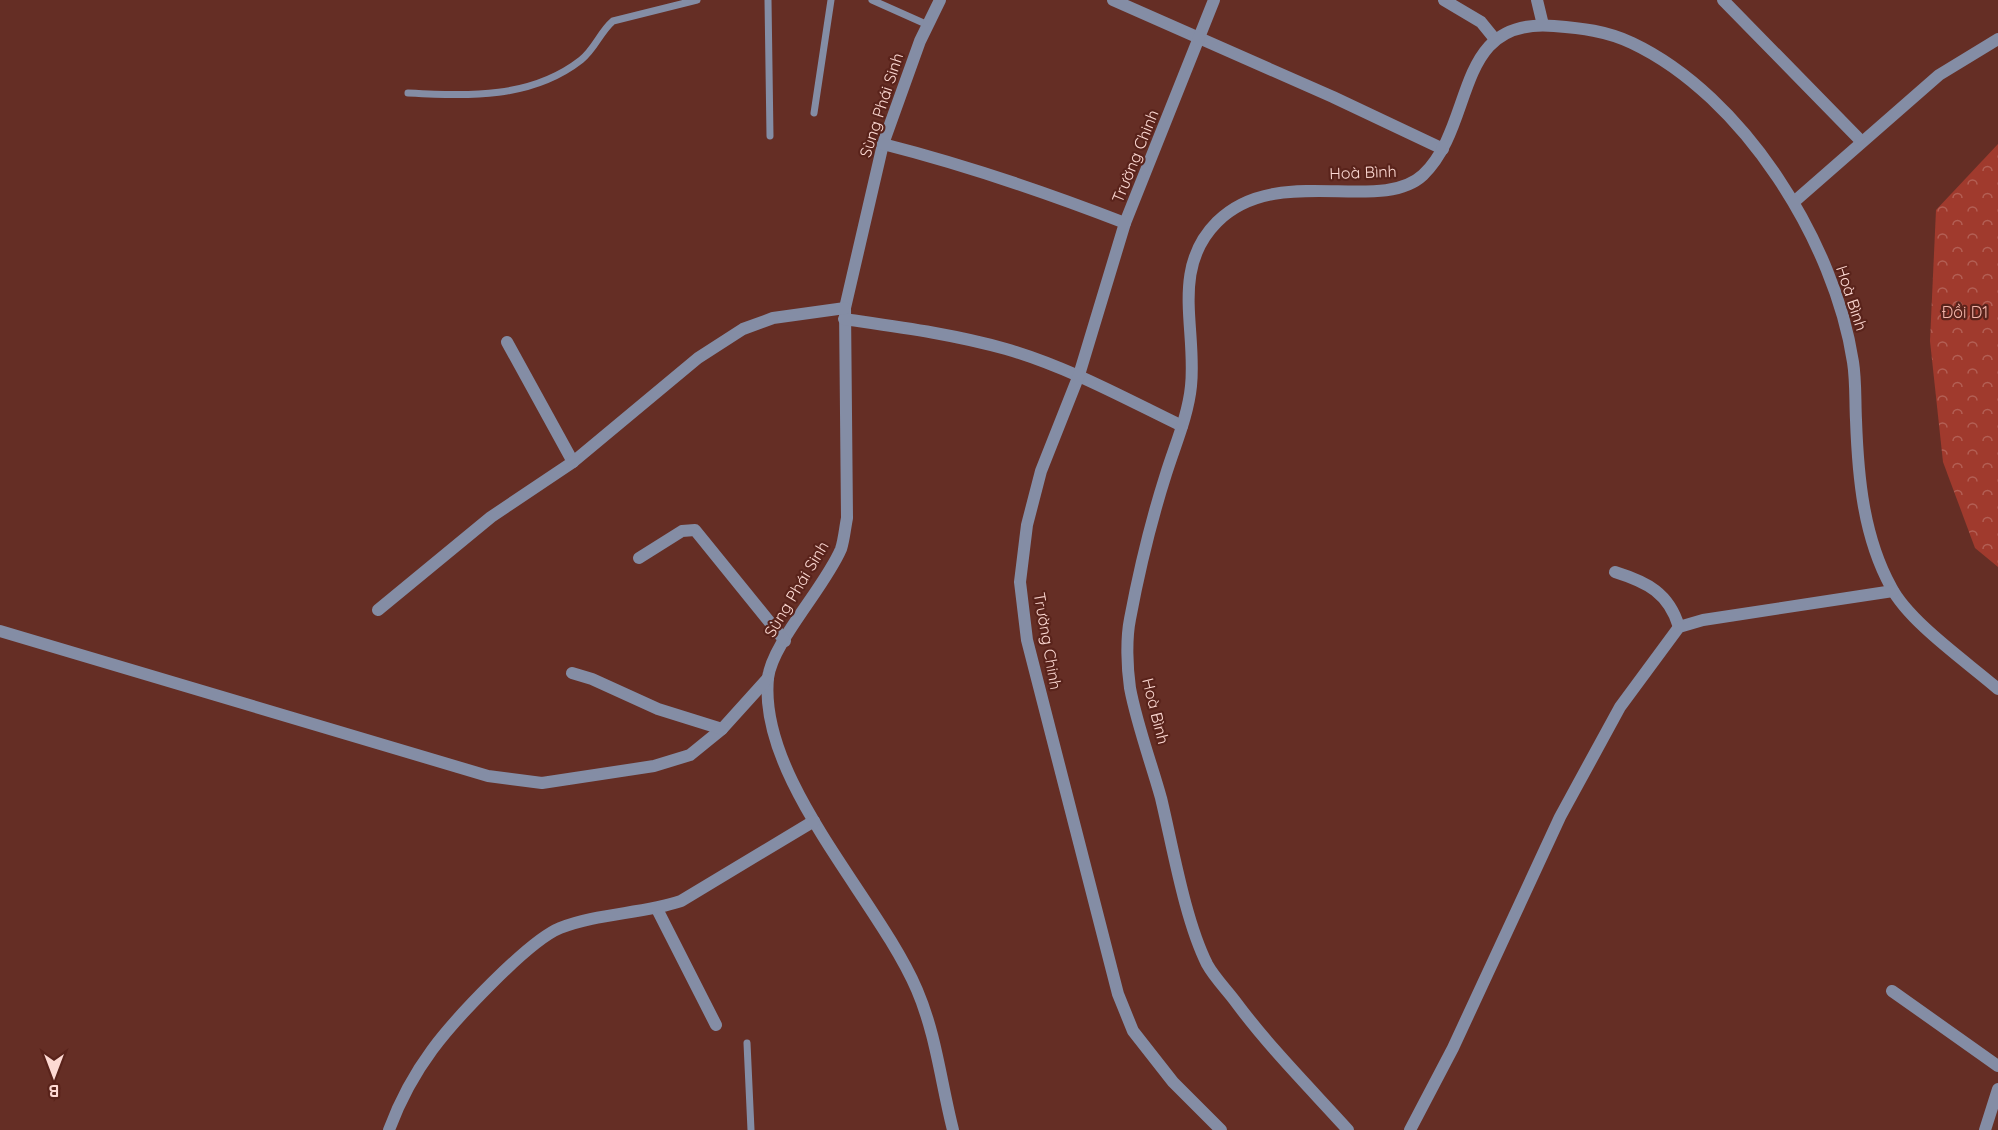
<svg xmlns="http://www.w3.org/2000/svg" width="1998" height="1130" viewBox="0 0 1998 1130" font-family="Quicksand,sans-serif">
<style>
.park{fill:url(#park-crowns)}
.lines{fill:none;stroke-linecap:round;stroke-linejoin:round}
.service{stroke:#848da5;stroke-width:7}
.minor{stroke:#848da5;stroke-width:12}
.tertiary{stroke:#848da5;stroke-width:12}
.labels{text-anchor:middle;stroke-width:4.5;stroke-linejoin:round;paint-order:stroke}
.street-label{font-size:16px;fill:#fdd9d3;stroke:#59231b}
.park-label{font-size:16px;fill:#f5b7ac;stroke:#59231b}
</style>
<defs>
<pattern id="park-crowns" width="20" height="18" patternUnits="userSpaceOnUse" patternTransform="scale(1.5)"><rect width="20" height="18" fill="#a03a2d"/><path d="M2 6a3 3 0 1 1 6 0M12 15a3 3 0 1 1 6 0" fill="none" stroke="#b35f54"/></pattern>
</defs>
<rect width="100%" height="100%" fill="#652e25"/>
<path class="park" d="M1998,144v423l-23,-19 -32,-86 -13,-121 6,-131z"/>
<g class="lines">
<g class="service">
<path d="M768,0l2,136"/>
<path d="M872,0l56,25"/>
<path d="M408,93c61,3 123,6 173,-33 14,-11 19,-28 32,-39l84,-21"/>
<path d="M814,113l17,-113"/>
<path d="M747,1043l4,87"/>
</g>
<g class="minor">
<path d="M940,0l-20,41 -37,103 -38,164 2,210c-2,10 -3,22 -6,31 -16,38 -69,94 -73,129 -10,102 110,221 149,312 19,44 24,93 36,140"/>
<path d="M1113,0l220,97 110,52"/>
<path d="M1444,0l37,22 13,16"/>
<path d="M1537,0l6,25"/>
<path d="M1723,0l138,141"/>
<path d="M883,144c83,21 162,48 242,79"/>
<path d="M1795,201l144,-126 59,-36"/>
<path d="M844,319c55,8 109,15 162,30 62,18 118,49 176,77"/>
<path d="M507,342l66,120"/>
<path d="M639,558l43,-27 13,-1 90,111"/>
<path d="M1615,572c32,10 54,21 64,55"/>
<path d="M378,610l113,-93 82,-55 125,-104 45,-29 30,-11 72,-10"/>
<path d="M0,631l488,145 54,7 112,-17 36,-11 32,-26 46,-51"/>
<path d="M572,673l20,6 66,30 64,20"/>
<path d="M657,909l59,116"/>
<path d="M1892,991l106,75"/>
<path d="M389,1130c10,-27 26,-57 43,-80 22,-30 96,-109 128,-122 38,-15 82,-14 121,-27l133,-80"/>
<path d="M1348,1130c-38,-42 -79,-83 -113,-129 -9,-12 -21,-24 -28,-37 -22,-44 -34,-116 -46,-166 -10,-36 -24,-73 -31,-110 -3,-21 -4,-49 0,-69 9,-48 21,-98 36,-145 9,-29 22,-58 25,-88 6,-57 -21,-117 26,-164 60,-60 163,-7 206,-47 54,-52 29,-158 131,-149 27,2 53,5 78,17 112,53 203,200 221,319 3,19 2,39 3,58 2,56 7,116 35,167 18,35 76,75 107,102"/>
<path d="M1410,1130l43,-82 107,-231 60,-110 59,-80 24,-7 190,-29"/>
<path d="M1985,1130l13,-41"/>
</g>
<path class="tertiary" d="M1214,0l-89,223 -46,152 -38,96 -14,54 -7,57 7,58 91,354 15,37 40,51 48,48"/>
</g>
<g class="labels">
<g class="street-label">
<text transform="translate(881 105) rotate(-72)" y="6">Sùng Phái Sinh</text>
<text transform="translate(1135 156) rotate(-68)" y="6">Trường Chinh</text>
<text transform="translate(1363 172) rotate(-2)" y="6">Hoà Bình</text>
<text transform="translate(1852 298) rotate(72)" y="6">Hoà Bình</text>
<text transform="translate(796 589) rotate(-59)" y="6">Sùng Phái Sinh</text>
<text transform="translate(1048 641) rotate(80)" y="6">Trường Chinh</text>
<text transform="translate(1156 711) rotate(76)" y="6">Hoà Bình</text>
</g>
<g class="park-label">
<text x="1965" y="318">Đồi D1</text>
</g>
</g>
<g transform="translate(54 1076) rotate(180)" stroke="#59231b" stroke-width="4.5" paint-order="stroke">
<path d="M0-4.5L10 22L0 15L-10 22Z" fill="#fdd9d3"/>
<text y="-9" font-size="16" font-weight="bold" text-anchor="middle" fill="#fdd9d3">B</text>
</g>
</svg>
